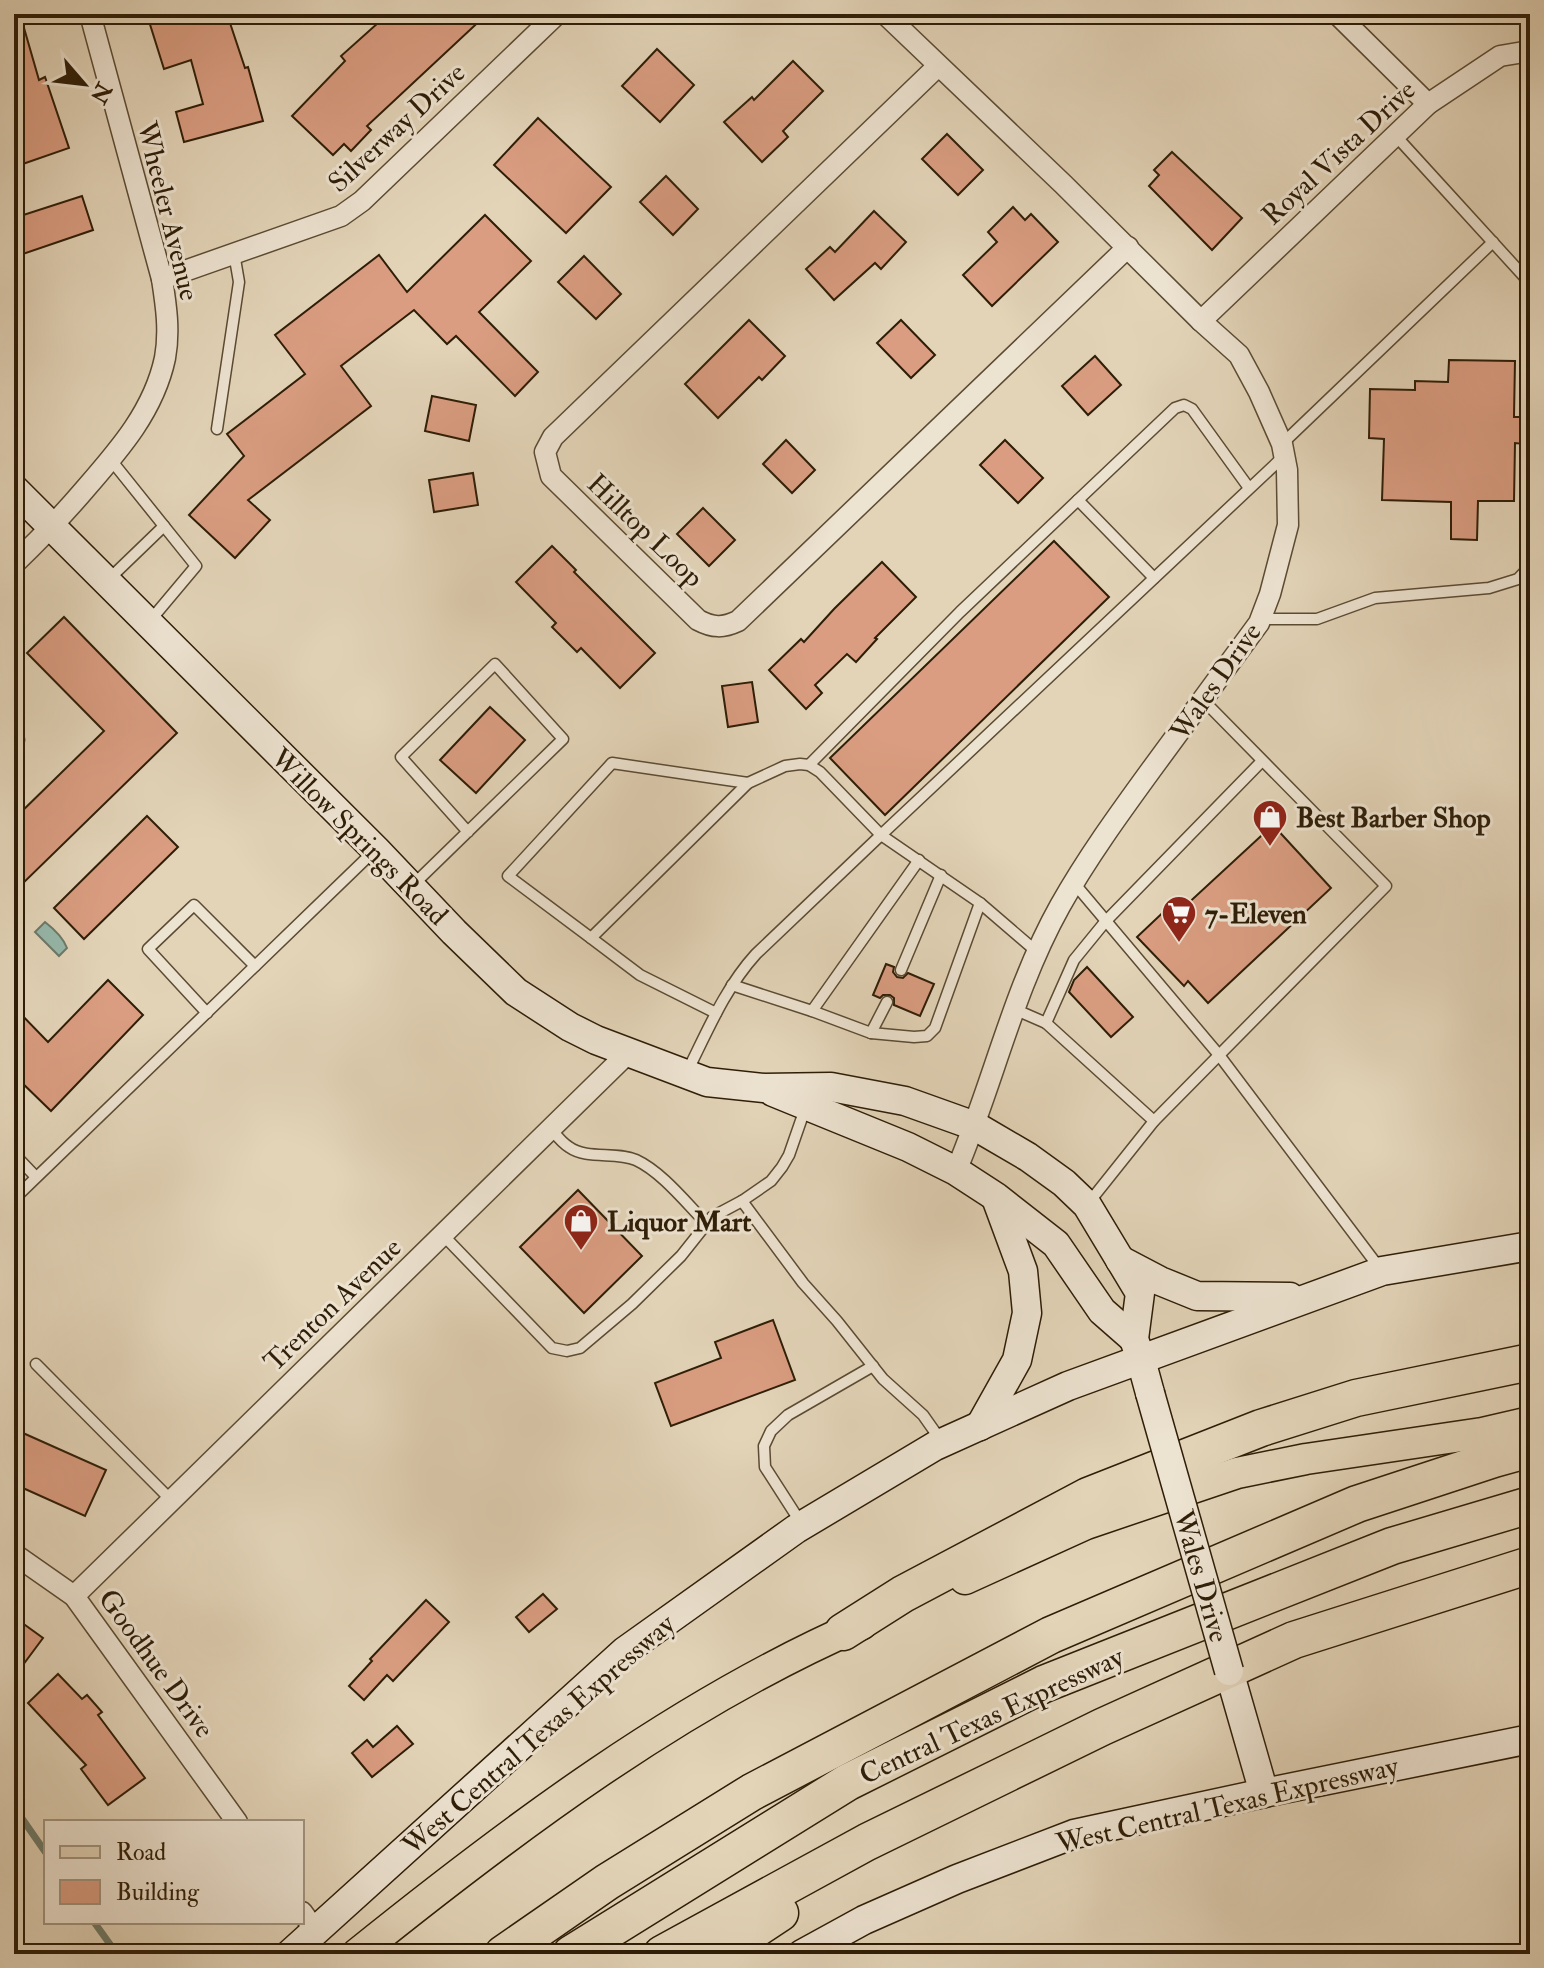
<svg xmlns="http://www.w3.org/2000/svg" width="1544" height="1968" viewBox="0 0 1544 1968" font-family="'IM FELL Double Pica',serif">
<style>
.water{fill:#96b8ab;stroke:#6c7a69;stroke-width:2}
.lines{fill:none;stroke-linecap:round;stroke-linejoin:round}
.stream{stroke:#6c7a69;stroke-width:7}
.building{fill:#da9d81;stroke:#2e1d07;stroke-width:2}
.lane-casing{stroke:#5b4b33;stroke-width:13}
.street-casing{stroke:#5b4b33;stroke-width:23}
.secondary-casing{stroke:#2e1d07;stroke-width:31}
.primary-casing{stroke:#2e1d07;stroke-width:33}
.highway-casing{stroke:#2e1d07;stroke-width:39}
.lane{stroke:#ede3d1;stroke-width:10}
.street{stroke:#ede3d1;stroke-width:20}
.secondary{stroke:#ede3d1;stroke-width:28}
.primary{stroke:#e3d4b8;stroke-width:30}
.highway{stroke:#e3d4b8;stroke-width:36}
.secondary-bridge-casing{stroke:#2e1d07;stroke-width:31;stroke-linecap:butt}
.secondary-bridge{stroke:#ede3d1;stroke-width:28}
.labels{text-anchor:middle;stroke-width:6;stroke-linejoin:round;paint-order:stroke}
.street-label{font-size:28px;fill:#2e1d07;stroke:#ede3d1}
.poi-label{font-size:28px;font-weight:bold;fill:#2e1d07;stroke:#ede3d1;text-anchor:start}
</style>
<rect width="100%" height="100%" fill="#e3d4b8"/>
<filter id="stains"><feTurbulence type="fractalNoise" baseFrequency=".0025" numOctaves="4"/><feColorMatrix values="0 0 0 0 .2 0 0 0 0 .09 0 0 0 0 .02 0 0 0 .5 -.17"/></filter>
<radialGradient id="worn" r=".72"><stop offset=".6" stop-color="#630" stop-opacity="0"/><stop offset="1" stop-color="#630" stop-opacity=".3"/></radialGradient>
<path class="water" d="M45,922c9,7 18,15 22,26l-8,8 -24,-24z"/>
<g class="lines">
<g class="stream">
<path d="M14,1807l32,46"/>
<path d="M94,1922l23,32"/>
</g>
</g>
<g class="building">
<path d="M14,14h6l19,66 6,-3 24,71 -55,19z"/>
<path d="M159,14h68l18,54 3,-1 15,54 -79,21 -8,-30 27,-8 -12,-44 -27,9 -16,-51z"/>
<path d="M388,14h99l-120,112 4,4 -20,21 -7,-7 -11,11 -41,-39 53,-55 -4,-5z"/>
<path d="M657,49l37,36 -34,37 -38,-36z"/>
<path d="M793,61l30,30 -40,40 5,6 -26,25 -38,-40 28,-25 2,3z"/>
<path d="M538,118l73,69 -45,46 -72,-68z"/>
<path d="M947,134l36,36 -25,25 -36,-36z"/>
<path d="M1172,152l70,66 -30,32 -63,-64 10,-11 -5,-5z"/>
<path d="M666,176l32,33 -25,26 -33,-33z"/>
<path d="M82,196l11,34 -79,27v-39z"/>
<path d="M1013,207l12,13 6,-6 27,28 -66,64 -29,-31 34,-33 -9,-10z"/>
<path d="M874,211l32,31 -25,27 -6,-6 -41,37 -28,-31 24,-22 5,5z"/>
<path d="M485,215l46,46 -52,51 59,60 -23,24 -59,-60 -9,8 -33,-34 -73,56 30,40 -123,94 22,20 -35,38 -46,-43 55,-59 -17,-22 78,-60 -30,-39 104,-80 28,37z"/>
<path d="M584,256l37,38 -25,25 -38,-37z"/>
<path d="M749,320l36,36 -23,24 -3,-3 -41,41 -33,-34z"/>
<path d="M901,320l34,35 -24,23 -34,-35z"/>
<path d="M1095,356l26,29 -33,30 -26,-29z"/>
<path d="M1449,360l66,1 -1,56h11l-1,27 -9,-1 -1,58h-36l-1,39 -26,-1v-37l-69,-2 2,-61 -15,-1 1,-49 45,1v-9l33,1z"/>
<path d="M432,396l44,9 -7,36 -44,-10z"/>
<path d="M786,440l29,30 -23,23 -29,-29z"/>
<path d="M1005,440l38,38 -25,25 -38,-38z"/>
<path d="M473,473l5,32 -44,7 -5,-32z"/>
<path d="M703,508l32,32 -26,26 -32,-32z"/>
<path d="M1054,541l55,56 -224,218 -55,-57z"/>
<path d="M552,546l24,24 -2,2 81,81 -35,35 -39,-40 -4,4 -25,-25 4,-4 -40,-41z"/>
<path d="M882,562l34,35 -41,41 2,1 -21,23 -9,-8 -32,31 7,8 -16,16 -37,-39 32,-31 3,3 30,-33z"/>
<path d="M64,617l113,116 -163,159v-73l90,-88 -77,-78z"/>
<path d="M752,682l6,40 -30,5 -6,-41z"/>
<path d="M490,707l35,33 -49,53 -36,-33z"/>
<path d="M147,816l31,31 -94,92 -30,-31z"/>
<path d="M1273,825l58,63 -123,115 -20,-22 -4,5 -47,-49 37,-35 8,7z"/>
<path d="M886,964l8,3 -1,5 4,5 6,1 5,-5 26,11 -14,32 -26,-11v-7l-4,-3h-7l-3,3 -7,-3z"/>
<path d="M1087,967l46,50 -22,20 -42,-45 5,-12z"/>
<path d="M108,980l35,35 -92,96 -37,-36v-68l34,35z"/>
<path d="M578,1190l64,66 -58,57 -64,-66z"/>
<path d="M773,1320l22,60 -124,46 -16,-43 66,-25 -6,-16z"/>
<path d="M14,1429l92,41 -21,46 -71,-32z"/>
<path d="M543,1594l14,15 -28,23 -13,-15z"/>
<path d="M426,1600l23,22 -56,59 -6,-6 -23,25 -15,-14 23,-25 -2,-2z"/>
<path d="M14,1617l29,21 -29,39z"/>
<path d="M58,1674l24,25 5,-4 15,17 -4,3 47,63 -37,27 -27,-36 5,-4 -58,-62z"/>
<path d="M397,1726l16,18 -41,33 -20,-24 15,-13 6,7z"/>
</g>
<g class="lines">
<defs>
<g id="lane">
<path d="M1395,135l135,148"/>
<path d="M217,429l22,-147 -5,-29"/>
<path d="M1282,444l211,-202"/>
<path d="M111,460l85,106 -47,56"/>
<path d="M1078,500l97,-92 9,-3 8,4 57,79"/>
<path d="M108,580l56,-54"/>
<path d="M1261,619h56l58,-21 114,-10 29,-9 12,-13"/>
<path d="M14,734l5,6 -5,5"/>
<path d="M809,765l151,-153 118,-112 76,78"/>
<path d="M1074,883l145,172 162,215"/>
<path d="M413,885l150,-146 -68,-75 -94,93 67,75"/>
<path d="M591,938l-83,-62 104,-113 136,20"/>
<path d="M901,970l40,-95"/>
<path d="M732,985l80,26 59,22 43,4 13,-1 8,-8 45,-125"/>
<path d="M1014,1009l32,14 28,-63 31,-38 157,-161"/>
<path d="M812,1011l107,-151"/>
<path d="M207,1013l-59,-64 46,-44 61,61"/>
<path d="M716,1013l-76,-38 -49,-37 157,-155 37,-17 15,-2 9,1 11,7 61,63 402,-378"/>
<path d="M1046,1023l108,98"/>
<path d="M871,1033l16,-31"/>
<path d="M687,1072c20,-40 38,-84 69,-118l125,-119 99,68 57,49"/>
<path d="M551,1129c5,6 11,14 18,18 18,13 47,4 67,13 26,12 51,44 71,64"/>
<path d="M14,1154l22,23"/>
<path d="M14,1199l360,-348"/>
<path d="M742,1201l61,82 34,38 46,58 40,36 19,27"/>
<path d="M1087,1205l67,-84 232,-235 -183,-186"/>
<path d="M443,1235l109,113 15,3 13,-3 52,-44 49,-48 31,-39 30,-16 29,-20 11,-14 7,-12 16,-46"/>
<path d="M36,1364l136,137"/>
<path d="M801,1523l-36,-56 -1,-21 7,-15 17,-16 85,-49"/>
</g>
<g id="street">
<path d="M885,14l178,170 138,137 38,34 20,37 23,52 5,26 1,55 -18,69 -11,29c-36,49 -72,98 -108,147 -32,44 -64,88 -91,136 -47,84 -67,178 -104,265"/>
<path d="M1337,14l91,90"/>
<path d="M938,66l-385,371 -8,15 6,24 147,144c15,8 25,8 40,1l390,-374"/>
<path d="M162,279l179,-63 21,-15 195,-187"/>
<path d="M1201,321l227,-217 72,-48 30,-5"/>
<path d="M14,564c25,-24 49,-49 72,-76 34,-39 68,-78 79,-130 5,-27 1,-53 -3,-79l-72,-265"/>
<path d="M14,1554l60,42 163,226"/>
<path d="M74,1596l555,-544"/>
<path d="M302,1912l13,18"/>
</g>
<g id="secondary">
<path d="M14,489l362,361 78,82 62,60 54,35 26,13 111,42 57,6 67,-1 74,14 70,25 53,31 36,26 23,22 53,88 -6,46 7,21 9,33"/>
<path d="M773,1092l135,55 48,24 40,26 60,47 46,67 32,28"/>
<path d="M1120,1260l40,21 37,15 93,1"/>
<path d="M980,1426l37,-66 10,-47 -4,-42 -27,-73"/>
<path d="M1229,1671l35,122"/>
<path d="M290,1954l335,-303 171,-122 139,-83 133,-60 314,-115 148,-25"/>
<path d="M802,1954l62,-34 93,-41 117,-45 190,-41 266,-54"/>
</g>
<g id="primary">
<path d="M965,1579l121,-55 151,-51 69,-14 176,-26 48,-11"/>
<path d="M357,1954c154,-124 323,-251 505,-330"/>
</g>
<g id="highway">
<path d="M843,1632l60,-38 185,-98 173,-68 95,-30 174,-36"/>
<path d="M503,1954l104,-72 145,-90 299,-157 306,-131 137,-45 36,-10"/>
<path d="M571,1954l277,-172 196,-98 348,-138 138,-41"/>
<path d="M662,1954l205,-112 235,-115 192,-87 236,-75"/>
<path d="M718,1954l62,-41"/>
</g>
</defs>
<use href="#lane" class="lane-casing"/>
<use href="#street" class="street-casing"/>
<use href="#secondary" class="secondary-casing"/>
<use href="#primary" class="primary-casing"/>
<use href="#highway" class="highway-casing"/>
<use href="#lane" class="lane"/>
<use href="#street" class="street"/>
<use href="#secondary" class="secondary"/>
<use href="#primary" class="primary"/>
<use href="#highway" class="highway"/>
<defs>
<path id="secondary-bridge" d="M1150,1393l79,278"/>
</defs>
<use href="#secondary-bridge" class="secondary-bridge-casing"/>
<use href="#secondary-bridge" class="secondary-bridge"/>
</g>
<defs>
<symbol id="shop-pin" viewBox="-11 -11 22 30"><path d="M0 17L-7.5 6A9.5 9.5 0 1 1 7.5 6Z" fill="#8f2418" stroke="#ede3d1"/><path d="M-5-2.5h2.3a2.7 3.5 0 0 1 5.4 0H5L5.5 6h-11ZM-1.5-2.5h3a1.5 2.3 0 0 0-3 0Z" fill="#fff"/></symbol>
<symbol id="supermarket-pin" viewBox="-11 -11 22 30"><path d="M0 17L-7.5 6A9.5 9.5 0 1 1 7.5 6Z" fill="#8f2418" stroke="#ede3d1"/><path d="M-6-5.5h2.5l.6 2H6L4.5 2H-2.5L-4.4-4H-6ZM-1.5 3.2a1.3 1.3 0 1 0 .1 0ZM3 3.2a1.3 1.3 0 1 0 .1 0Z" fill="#fff"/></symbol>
</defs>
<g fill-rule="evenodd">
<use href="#shop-pin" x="1250" y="797" width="40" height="54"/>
<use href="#supermarket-pin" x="1159" y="893" width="40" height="54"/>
<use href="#shop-pin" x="561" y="1201" width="40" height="54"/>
</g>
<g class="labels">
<g class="street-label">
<text transform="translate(396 127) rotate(-43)" y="10">Silverway Drive</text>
<text transform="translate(1338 152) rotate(-43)" y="10">Royal Vista Drive</text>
<text transform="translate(169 211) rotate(76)" y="10">Wheeler Avenue</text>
<text transform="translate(646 530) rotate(44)" y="10">Hilltop Loop</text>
<text transform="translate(1215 681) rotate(-55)" y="10">Wales Drive</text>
<text transform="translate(360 836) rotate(45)" y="10">Willow Springs Road</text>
<text transform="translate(332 1304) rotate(-44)" y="10">Trenton Avenue</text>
<text transform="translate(1202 1576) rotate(74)" y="10">Wales Drive</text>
<text transform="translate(157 1663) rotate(54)" y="10">Goodhue Drive</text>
<text transform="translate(991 1715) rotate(-25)" y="10">Central Texas Expressway</text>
<text transform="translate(538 1734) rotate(-41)" y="10">West Central Texas Expressway</text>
<text transform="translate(1227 1804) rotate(-13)" y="10">West Central Texas Expressway</text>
</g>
<g class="poi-label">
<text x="1296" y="827">Best Barber Shop</text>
<text x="1205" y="923">7-Eleven</text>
<text x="607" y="1231">Liquor Mart</text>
</g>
</g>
<rect width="1544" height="1968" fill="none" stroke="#e3d4b8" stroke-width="48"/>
<rect x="16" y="16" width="1512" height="1936" fill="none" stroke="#2e1d07" stroke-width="4"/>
<rect x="24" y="24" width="1496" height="1920" fill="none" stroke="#2e1d07" stroke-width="2"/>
<rect x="44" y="1820" width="260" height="104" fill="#ede3d1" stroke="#a19480" stroke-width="2"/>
<rect x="60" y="1846" width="40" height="12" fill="#e3d4b8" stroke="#a19480" stroke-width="2"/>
<text x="116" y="1860" font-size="24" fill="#2e1d07">Road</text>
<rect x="60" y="1880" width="40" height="24" fill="#da9d81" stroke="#a19480" stroke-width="2"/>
<text x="116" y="1900" font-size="24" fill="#2e1d07">Building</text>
<g transform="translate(84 84) rotate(118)" stroke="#ede3d1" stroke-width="6" paint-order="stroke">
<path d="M0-6L14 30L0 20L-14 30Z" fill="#2e1d07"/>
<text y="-12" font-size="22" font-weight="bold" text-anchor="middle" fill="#2e1d07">N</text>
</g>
<rect width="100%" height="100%" filter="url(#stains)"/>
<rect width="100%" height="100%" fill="url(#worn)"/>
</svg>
